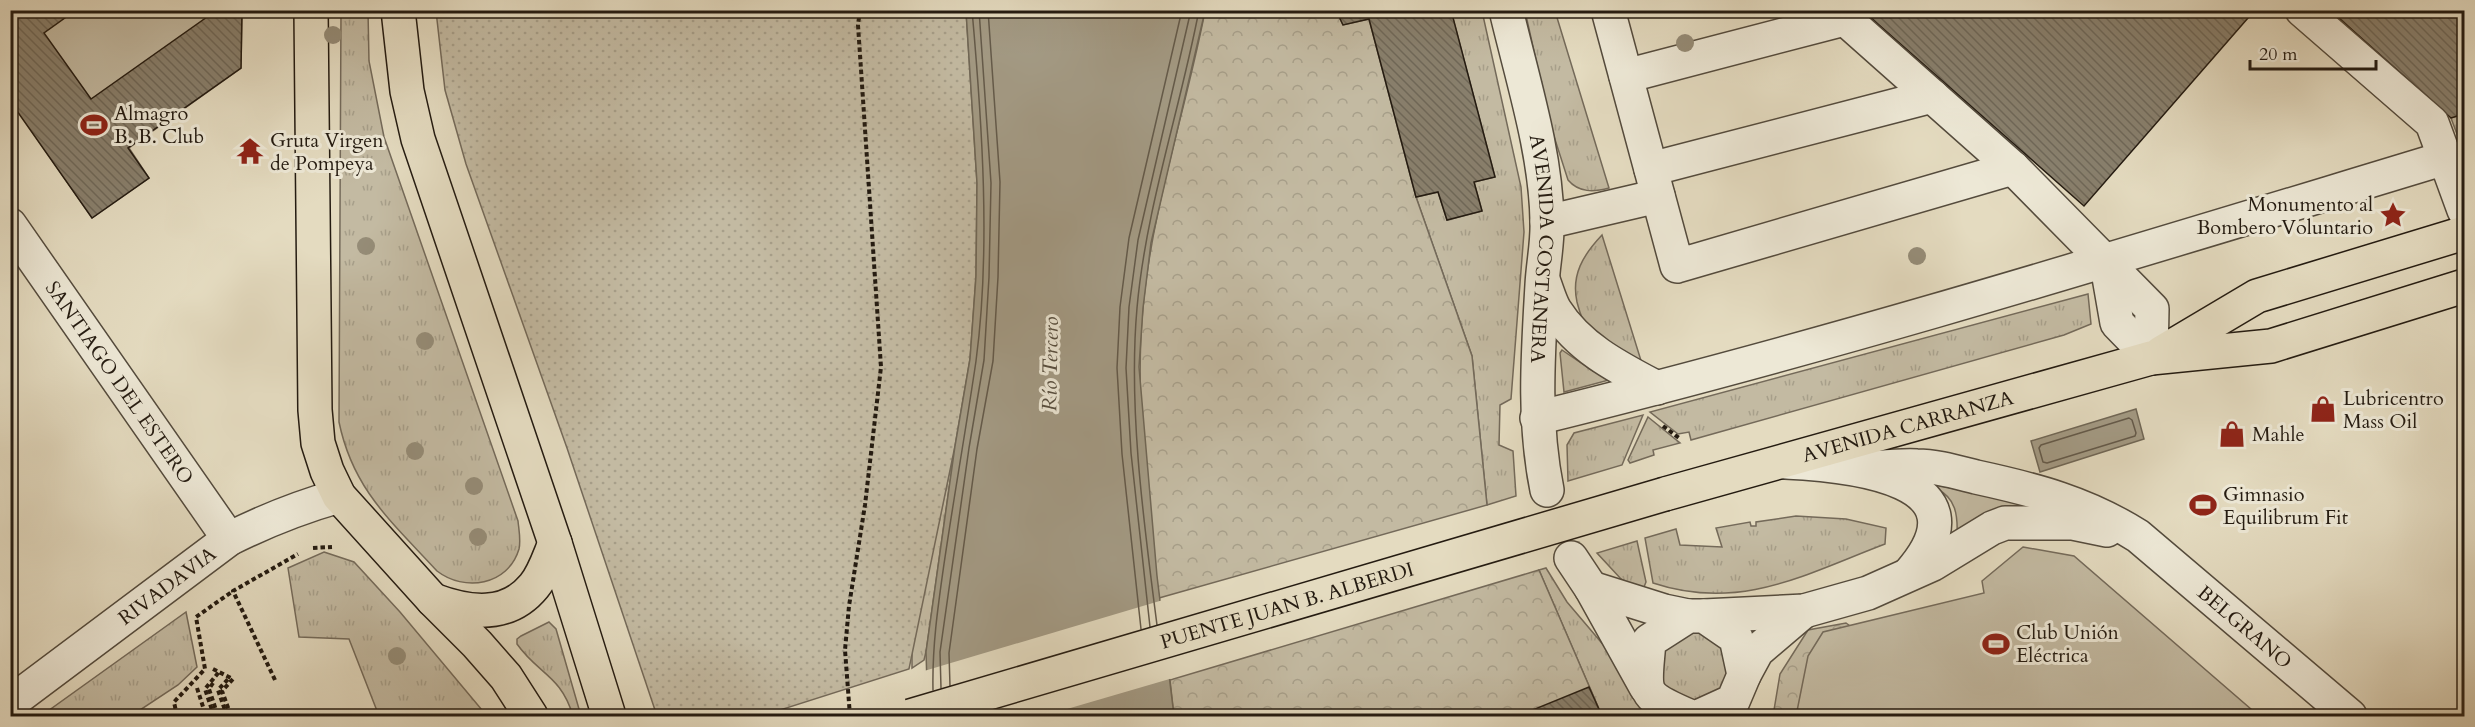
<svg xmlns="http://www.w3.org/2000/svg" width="2475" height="727" viewBox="0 0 2475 727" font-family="Cardo,serif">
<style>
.grass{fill:url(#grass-tufts);stroke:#746a5a;stroke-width:1.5}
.forest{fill:url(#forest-crowns);stroke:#746a5a;stroke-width:1.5}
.park{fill:url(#park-dots);stroke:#746a5a;stroke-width:1.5}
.garden{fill:#c3baa2;stroke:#746a5a;stroke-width:1.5}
.water{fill:#a39a84;stroke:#706756;stroke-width:1.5}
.pier{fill:#e4dbc0}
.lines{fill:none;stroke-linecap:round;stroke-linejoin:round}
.shore{stroke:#645a4a;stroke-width:1.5}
.building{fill:url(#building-back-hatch);stroke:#241b11;stroke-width:1.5}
.minor-casing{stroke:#544b3d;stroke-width:36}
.major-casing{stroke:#241b11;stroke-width:36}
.path{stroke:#241b11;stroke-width:4;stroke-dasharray:4.5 3;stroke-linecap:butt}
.minor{stroke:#ede8d6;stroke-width:33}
.major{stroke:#e4dbc0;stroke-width:33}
.major-bridge-casing{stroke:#241b11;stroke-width:36;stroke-linecap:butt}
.major-bridge{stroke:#e4dbc0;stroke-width:33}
.tree{fill:#958c77}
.labels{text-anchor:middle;stroke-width:6;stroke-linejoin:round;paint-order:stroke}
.poi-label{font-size:20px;fill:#241b11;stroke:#ede8d6;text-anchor:start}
.street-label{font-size:20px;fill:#241b11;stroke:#ede8d6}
.water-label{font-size:21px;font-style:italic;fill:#574e3f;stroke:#ede8d6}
</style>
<defs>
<pattern id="grass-tufts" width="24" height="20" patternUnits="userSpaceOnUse" patternTransform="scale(1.5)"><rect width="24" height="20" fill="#c3baa2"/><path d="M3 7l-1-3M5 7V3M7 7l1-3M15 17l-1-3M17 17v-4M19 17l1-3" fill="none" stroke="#a79f8a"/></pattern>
<pattern id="forest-crowns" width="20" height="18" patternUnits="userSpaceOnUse" patternTransform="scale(1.5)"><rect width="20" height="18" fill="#c3baa2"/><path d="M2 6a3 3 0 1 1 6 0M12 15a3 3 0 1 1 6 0" fill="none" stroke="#a79f8a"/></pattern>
<pattern id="park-dots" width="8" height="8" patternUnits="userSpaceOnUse" patternTransform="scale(1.5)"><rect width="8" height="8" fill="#c3baa2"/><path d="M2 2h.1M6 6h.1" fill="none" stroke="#a79f8a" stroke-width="1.8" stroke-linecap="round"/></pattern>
<pattern id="building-back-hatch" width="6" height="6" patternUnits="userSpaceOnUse" patternTransform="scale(1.5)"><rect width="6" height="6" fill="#887f6c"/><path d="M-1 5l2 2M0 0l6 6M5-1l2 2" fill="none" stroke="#6f6757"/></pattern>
</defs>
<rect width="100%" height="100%" fill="#e4dbc0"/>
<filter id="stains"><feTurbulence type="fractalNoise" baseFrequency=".00333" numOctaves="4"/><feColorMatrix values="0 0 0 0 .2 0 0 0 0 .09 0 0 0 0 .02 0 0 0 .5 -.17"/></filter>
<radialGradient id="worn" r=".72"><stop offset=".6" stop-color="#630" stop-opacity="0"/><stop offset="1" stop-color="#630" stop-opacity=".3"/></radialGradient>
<g class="grass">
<path d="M341,11h27l1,50 15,76 134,384c1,10 3,19 1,28 -11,37 -55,43 -82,22 -45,-49 -84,-81 -98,-149z"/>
<path d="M1451,11h31l39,176 3,45 -13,167 -11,6 -1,40 14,6 3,45 -29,9 -15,-149 -56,-159 22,-5 9,28 35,-9 -8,-29 21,-5z"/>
<path d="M1525,11h30l54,177c-15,4 -30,5 -41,-8l-17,-53z"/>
<path d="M2464,114v39l-13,-35z"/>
<path d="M1602,235l41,132c-15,-11 -47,-30 -57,-43 -5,-5 -7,-15 -9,-22 -6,-27 6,-47 25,-67z"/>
<path d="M2088,294l3,30 -27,11 -373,105 -2,-8 -11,2 -28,-22z"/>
<path d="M1562,350l31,21 16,6v3l-45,12 -4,-39z"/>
<path d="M1643,415l-21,50 -54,16 -1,-36 7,-12z"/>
<path d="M1648,417l32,26 -27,7 1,5 -24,8 -2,-3z"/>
<path d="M955,446l-29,206 -2,8 -12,8v-21z"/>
<path d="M1796,516l50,3 40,9 -1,16c-79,30 -145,68 -232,39l-8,-45 31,-9 4,16 42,2 -6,-19 34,-6 1,4h5v-4z"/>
<path d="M1637,541l9,41 -4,10 -21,-13 -24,-26z"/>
<path d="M324,552l30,10 46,50 87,104h-108l-30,-77 -50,-2 -11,-69z"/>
<path d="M1546,568l21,34 39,46 41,68h-45l-63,-146z"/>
<path d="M186,612l11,55 -19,18 -47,31h-90z"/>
<path d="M549,622l7,7 25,87h-8c-12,-41 -35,-42 -56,-72v-5l4,-3z"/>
<path d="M1698,627l27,14 8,29 -13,28 -30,9 -27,-15 -9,-29 15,-27z"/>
</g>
<g class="forest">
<path d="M1205,11h131l7,14 26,-6 47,178 56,159 15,149 -328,93c-11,-93 -25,-197 -16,-290 9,-101 43,-198 62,-297z"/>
<path d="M1539,570l63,146h-428l-4,-36z"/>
<path d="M1846,623l28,20 11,73h-112l7,-42 28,-44z"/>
</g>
<path class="park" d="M436,11h530l11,172 -1,93 -6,83 -15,87 -46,223 -148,47h-104l-90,-268 -101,-284 -21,-74z"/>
<g class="garden">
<path d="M10,11h232l-1,57 -112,80 20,30 -57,40 -81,-117z"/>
<path d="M1937,485l108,24 -88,27c1,-20 -1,-39 -21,-47z"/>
<path d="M2023,547l51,9 185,160h-463l12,-60 15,-24 161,-39 -2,-12z"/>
</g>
<g class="water">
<path d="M966,11h239l-54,232 -8,65 -4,59 18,209 17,140h-246l-2,-64 29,-206 15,-87 6,-83 1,-93z"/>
<path d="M2136,409l8,30 -104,33 -9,-31z"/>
</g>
<path class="pier" d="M1163,600l10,78 -130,38h-118l-1,-45z"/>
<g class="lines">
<g class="shore">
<path d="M2129,418l3,2 4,13 -1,3 -88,27 -4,-1 -4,-14 2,-3z"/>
<path d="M1157,625c-13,-101 -29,-216 -20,-317 9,-101 43,-198 62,-298"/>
<path d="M1150,627l-19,-174 -5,-85 3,-61 9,-67 53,-230"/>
<path d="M1141,629l-19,-175 -5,-86 3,-61 9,-69 53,-228"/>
<path d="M950,686l-1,-33 28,-204 16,-88 5,-84 2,-95 -12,-172"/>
<path d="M941,688l-1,-36 29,-204 15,-88 5,-83 2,-94 -12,-173"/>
<path d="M933,690c-1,-43 5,-84 11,-126 10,-68 22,-135 32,-203 15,-111 6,-239 -4,-351"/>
</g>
</g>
<g class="building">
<path d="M10,10h66l-32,23 47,66 126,-89h25l-1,58 -113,80 21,30 -57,40 -82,-117z"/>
<path d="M1336,10h115l44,167 -21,5 8,29 -35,9 -9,-28 -22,5 -47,-178 -26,6z"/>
<path d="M1862,10h393l-171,196z"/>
<path d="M2330,10h134v104l-13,4z"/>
<path d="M1589,687l13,29h-84z"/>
</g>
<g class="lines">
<defs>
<g id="minor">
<path id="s1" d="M1506,10c16,68 40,142 41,211 1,21 -4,43 -5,64 -4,69 -9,136 5,205"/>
<path d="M1608,10l69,256 336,-98"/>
<path d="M1835,10l178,158 139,141 -1,49"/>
<path d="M2302,10l130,113 13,35"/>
<path d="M1626,76l218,-57"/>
<path d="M1651,169l281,-73"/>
<path d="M1547,222l111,-26"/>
<path id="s2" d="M10,225l219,314"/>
<path d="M2106,260l11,63 34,35"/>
<path d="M1543,280c4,10 7,22 12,30 24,38 64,58 102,78"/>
<path d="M1537,418c306,-75 607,-169 908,-260l19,52"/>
<path d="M1785,462c64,3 208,16 124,112"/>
<path id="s3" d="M1857,469c20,-1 40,-4 60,-3 19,0 39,6 59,11 60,13 110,26 162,59l212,180"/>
<path d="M1571,558l20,30"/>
<path d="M1704,616l100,-5 64,-18 65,-29 59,-36 13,-5h68l34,7"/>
<path d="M1744,675l13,-24 47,-40"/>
<path d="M1646,687l-55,-99 73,23 24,5"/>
<path id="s4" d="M10,703l219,-164c36,-18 71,-32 110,-43"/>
<path d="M1689,716c-51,-22 -44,-22 -40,-75l39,-25h16l32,22 8,37 -11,26 -33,15"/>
</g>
<g id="major">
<path d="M311,10l4,400 3,33 9,28 12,25 93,103 45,45 29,33 25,39"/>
<path d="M398,10l9,81 11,48 137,404 54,173"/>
<path d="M2161,353l96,-57 207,-63"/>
<path id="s5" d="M1665,494l486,-136 120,-12 193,-60"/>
<path d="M433,600c35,13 74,19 101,-14 10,-12 15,-29 21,-43"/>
</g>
</defs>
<use href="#minor" class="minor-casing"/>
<use href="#major" class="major-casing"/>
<g class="path">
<path d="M1663,426l16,12"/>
<path d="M313,548l19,-1"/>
<path d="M213,669l20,10 -11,12 9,25"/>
<path d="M275,680l-42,-89 65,-37"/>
<path d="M213,683l-4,6 9,27"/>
<path d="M197,688l9,28"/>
<path d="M177,716l-3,-14 31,-33 -9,-52 37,-26"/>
<path d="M214,716l-9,-27 14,-17"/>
<path d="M227,716l-9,-26 12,-13"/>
<path d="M850,716l-5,-66 4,-44 16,-101 16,-138 -23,-342 2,-15"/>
</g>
<use href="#minor" class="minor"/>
<use href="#major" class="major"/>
<defs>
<g id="major-bridge">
<path id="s6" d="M910,716l755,-222"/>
</g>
</defs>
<use href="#major-bridge" class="major-bridge-casing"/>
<use href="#major-bridge" class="major-bridge"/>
</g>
<g class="tree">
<circle cx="333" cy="35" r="9"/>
<circle cx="1685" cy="43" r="9"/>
<circle cx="366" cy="246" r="9"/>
<circle cx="1917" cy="256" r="9"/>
<circle cx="425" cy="341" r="9"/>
<circle cx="415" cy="451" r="9"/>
<circle cx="474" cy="486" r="9"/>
<circle cx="478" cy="537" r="9"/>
<circle cx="397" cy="656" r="9"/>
</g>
<defs>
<symbol id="stadium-bare" viewBox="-9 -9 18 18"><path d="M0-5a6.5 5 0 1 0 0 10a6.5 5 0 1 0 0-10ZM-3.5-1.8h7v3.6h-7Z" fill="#8f2418" stroke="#ede8d6" stroke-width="2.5" paint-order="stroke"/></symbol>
<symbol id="temple-bare" viewBox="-9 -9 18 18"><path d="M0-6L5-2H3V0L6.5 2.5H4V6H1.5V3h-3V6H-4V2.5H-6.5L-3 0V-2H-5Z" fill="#8f2418" stroke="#ede8d6" stroke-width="2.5" paint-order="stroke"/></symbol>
<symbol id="sight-bare" viewBox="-9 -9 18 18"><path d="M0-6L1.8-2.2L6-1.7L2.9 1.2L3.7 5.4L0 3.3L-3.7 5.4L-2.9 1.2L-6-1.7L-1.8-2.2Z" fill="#8f2418" stroke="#ede8d6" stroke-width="2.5" paint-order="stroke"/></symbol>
<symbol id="shop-bare" viewBox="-9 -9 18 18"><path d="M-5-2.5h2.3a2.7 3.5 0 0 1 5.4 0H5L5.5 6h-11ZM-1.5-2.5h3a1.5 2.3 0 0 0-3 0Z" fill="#8f2418" stroke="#ede8d6" stroke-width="2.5" paint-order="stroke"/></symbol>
</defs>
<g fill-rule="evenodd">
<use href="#stadium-bare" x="75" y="106" width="38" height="38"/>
<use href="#temple-bare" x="231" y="132" width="38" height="38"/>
<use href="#sight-bare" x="2374" y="196" width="38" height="38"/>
<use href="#shop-bare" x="2304" y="390" width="38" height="38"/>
<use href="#shop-bare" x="2213" y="415" width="38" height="38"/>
<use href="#stadium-bare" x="2184" y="486" width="38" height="38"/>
<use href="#stadium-bare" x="1977" y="625" width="38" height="38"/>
</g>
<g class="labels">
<g class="poi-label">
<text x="114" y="120">Almagro<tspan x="114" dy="23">B. B. Club</tspan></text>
<text x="270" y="147">Gruta Virgen<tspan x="270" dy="23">de Pompeya</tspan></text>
<text x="2373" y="211" text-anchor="end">Monumento al<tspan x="2373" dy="23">Bombero Voluntario</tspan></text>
<text x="2343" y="405">Lubricentro<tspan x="2343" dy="23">Mass Oil</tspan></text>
<text x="2252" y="441">Mahle</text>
<text x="2223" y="501">Gimnasio<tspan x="2223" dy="23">Equilibrum Fit</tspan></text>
<text x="2016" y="639">Club Unión<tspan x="2016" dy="23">Eléctrica</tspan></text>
</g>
<g class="street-label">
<text dy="7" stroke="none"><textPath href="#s1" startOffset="243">AVENIDA COSTANERA</textPath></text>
<text dy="7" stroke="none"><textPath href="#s2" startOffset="192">SANTIAGO DEL ESTERO</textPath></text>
<text dy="7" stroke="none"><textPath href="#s5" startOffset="252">AVENIDA CARRANZA</textPath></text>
<text dy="7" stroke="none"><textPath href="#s4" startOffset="196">RIVADAVIA</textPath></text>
<text dy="7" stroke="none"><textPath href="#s6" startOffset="393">PUENTE JUAN B. ALBERDI</textPath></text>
<text dy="7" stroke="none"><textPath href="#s3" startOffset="434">BELGRANO</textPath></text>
</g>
<g class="water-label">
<text transform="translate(1050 364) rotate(-89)" y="7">Río Tercero</text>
</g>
</g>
<rect width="2475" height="727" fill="none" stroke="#e4dbc0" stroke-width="36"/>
<rect x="12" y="12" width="2451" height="703" fill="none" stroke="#241b11" stroke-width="3"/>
<rect x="18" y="18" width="2439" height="691" fill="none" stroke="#241b11" stroke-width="1.5"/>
<path d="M2250 60v9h126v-9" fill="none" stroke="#241b11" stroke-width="3"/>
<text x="2259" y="60" font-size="18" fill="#241b11" stroke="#ede8d6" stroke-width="4.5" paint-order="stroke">20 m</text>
<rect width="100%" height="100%" filter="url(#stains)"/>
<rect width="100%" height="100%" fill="url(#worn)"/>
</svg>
